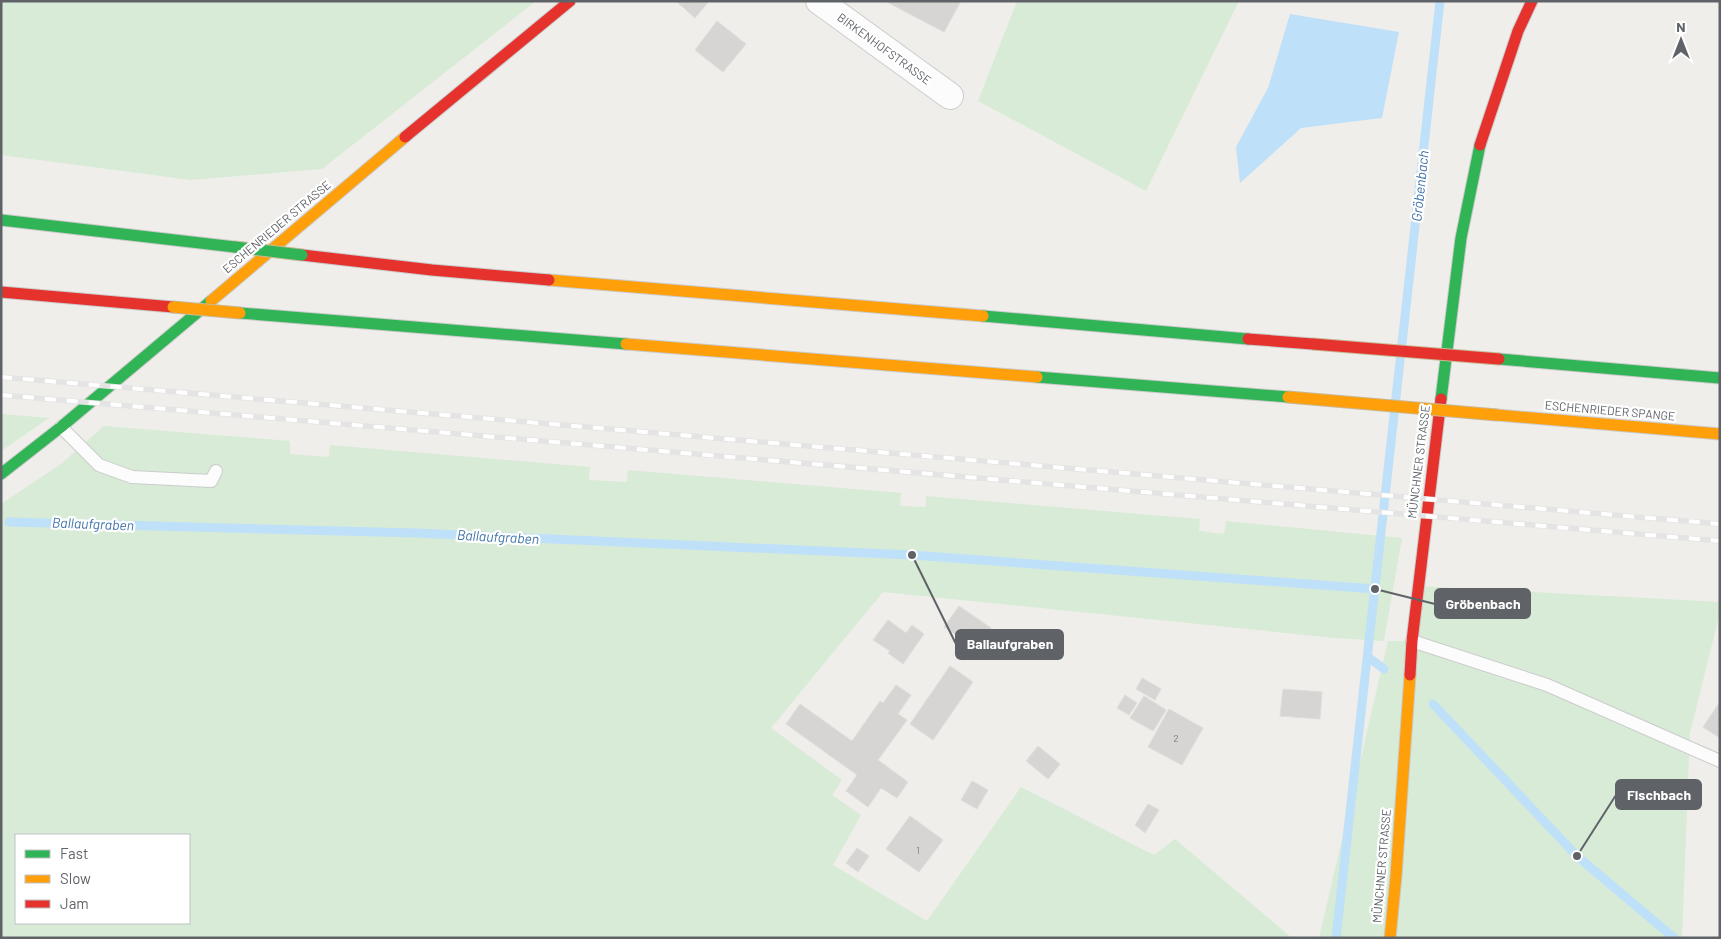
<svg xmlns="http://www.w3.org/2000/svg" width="1721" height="939" viewBox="0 0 1721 939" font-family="Barlow,sans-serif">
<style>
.green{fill:#d8ebd6;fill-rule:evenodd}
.water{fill:#bfe0f9}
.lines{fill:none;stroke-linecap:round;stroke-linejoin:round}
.stream{stroke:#bfe0f9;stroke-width:9}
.building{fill:#d6d5d3;stroke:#deddd9}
.lane-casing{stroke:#cbcccc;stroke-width:14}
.street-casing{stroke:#cbcccc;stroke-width:28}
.fast-casing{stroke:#cacacb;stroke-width:13}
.slow-casing{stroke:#cacacb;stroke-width:13}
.jam-casing{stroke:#cacacb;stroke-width:13}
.lane{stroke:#fdfcfc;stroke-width:12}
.street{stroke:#fdfcfc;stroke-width:26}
.fast{stroke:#30b455;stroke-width:11}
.slow{stroke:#ff9f0a;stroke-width:11}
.jam{stroke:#e5322d;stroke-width:11}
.rail-casing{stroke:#e4e4e4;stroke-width:5.5}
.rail{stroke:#fff;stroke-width:4;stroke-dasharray:11;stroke-linecap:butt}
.fast-bridge-casing{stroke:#c8b996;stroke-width:13;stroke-linecap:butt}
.slow-bridge-casing{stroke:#c8b996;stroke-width:13;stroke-linecap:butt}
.jam-bridge-casing{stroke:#c8b996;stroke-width:13;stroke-linecap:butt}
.fast-bridge{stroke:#30b455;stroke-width:11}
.slow-bridge{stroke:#ff9f0a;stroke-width:11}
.jam-bridge{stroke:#e5322d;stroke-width:11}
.labels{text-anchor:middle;stroke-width:4.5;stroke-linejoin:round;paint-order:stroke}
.number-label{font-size:10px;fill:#7e8184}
.street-label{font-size:12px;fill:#5f6368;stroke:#fff}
.water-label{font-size:14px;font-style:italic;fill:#4174aa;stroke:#fff}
.leader{fill:none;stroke:#5f6368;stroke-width:2}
.callout-dot{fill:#5f6368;stroke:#fff;stroke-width:2}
.callout{fill:#5f6368;stroke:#5f6368;stroke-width:2}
.callout-label{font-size:14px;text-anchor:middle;font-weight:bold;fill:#fff}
</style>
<rect width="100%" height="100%" fill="#efeeea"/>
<g class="green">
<path d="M1,1h535l-214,168 -131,11 -190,-25z"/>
<path d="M1017,1h222l-93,190 -168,-90z"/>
<path d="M1,414l48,4 -48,33z"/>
<path d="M104,426l186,15v13l39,3 1,-12 260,22 -1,13 38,2 1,-12 273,23 -1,13 26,1v-11l274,23 -1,12 25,3 2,-13 176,17 -18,103 -49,-3 -452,-46 -112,136 71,52 -10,15 29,20 -28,50 94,56 94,-134 133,68 21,-16 117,99h-1291v-434l60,-40zM16,835h173v88h-173z"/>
<path d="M1418,586l302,16v10l-30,121 -8,205h-363l69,-297h24z"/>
</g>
<path class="water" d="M1290,14l109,18 -17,86 -81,10 -61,55 -4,-36 32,-59z"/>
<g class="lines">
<g class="stream">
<path d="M9,522l406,11 497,22 463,34"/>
<path d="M1368,657l16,12"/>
<path d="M1433,704l144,152 97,82"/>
<path d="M1336,938l104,-937"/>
</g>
</g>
<g class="building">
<path d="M676,1h33l-14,17z"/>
<path d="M885,1h76l-17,31z"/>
<path d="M717,21l29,23 -23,28 -28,-22z"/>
<path d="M959,606l32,22 -15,21 -32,-22z"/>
<path d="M888,620l18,13 6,-8 12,9 -21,30 -15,-11 2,-2 -17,-11z"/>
<path d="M950,666l23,16 -40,58 -23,-16z"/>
<path d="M1142,678l19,11 -6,11 -19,-11z"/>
<path d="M896,685l15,10 -13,19 9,6 -29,40 30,22 -11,16 -16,-10 -13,19 -22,-16 11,-16 -71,-51 14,-20 52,37 28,-40 3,2z"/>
<path d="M1283,689l39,3 -2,27 -40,-3z"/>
<path d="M1125,695l12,8 -8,12 -12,-7z"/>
<path d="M1144,696l22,14 -13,21 -23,-13z"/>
<path d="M1720,702v36l-17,-11z"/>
<path d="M1169,709l34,19 -21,37 -34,-18z"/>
<path d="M1038,746l22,18 -12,15 -22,-18z"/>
<path d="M972,781l16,9 -11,19 -16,-9z"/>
<path d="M1148,804l11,6 -14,23 -10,-8z"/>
<path d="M910,816l33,24 -24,32 -33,-23z"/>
<path d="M857,848l12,8 -11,16 -12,-9z"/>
</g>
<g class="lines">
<defs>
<g id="lane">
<path d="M61,427l38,38 33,12 79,4 5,-10"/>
<path d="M1412,641l135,44 173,76"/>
</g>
<path id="street" d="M819,1l131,95"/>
<g id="fast">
<path d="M1,220l234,27"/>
<path d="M240,313l386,31"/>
<path d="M983,316l265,23"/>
<path d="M1499,359l221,19"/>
<path d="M1037,377l251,20"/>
<path d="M1441,399l20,-161 19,-93"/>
<path d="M1,474l60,-47 150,-126"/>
</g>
<g id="slow">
<path d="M549,280l434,36"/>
<path d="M211,301l194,-164"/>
<path d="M626,344l411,33"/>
<path d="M1497,415l223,19"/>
<path d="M1390,938l6,-62 14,-201"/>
</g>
<g id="jam">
<path d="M405,137l165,-136"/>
<path d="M1480,145l38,-114 14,-30"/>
<path d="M302,255l130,15 117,10"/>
<path d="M1,292l172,15"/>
<path d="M1248,339l65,5"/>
<path d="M1410,675l2,-34 29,-242"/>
</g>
</defs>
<use href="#lane" class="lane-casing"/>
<use href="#street" class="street-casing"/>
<use href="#fast" class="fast-casing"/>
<use href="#slow" class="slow-casing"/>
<use href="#jam" class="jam-casing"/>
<use href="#lane" class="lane"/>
<use href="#street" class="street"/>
<use href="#fast" class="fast"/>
<use href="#slow" class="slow"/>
<use href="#jam" class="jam"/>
<defs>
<g id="rail">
<path d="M1,377l1719,147"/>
<path d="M1,395l1719,146"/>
</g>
</defs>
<use href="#rail" class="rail-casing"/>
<use href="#rail" class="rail"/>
<defs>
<path id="fast-bridge" d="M235,247l67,8"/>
<g id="slow-bridge">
<path d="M173,307l67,6"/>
<path d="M1288,397l209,18"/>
</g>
<path id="jam-bridge" d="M1313,344l186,15"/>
</defs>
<use href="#fast-bridge" class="fast-bridge-casing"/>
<use href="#slow-bridge" class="slow-bridge-casing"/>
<use href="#jam-bridge" class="jam-bridge-casing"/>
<use href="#fast-bridge" class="fast-bridge"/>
<use href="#slow-bridge" class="slow-bridge"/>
<use href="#jam-bridge" class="jam-bridge"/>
</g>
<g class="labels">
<g class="number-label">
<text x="1176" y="742">2</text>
<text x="918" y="854">1</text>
</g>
<g class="street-label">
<text transform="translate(884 49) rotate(36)" y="4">BIRKENHOFSTRASSE</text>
<text transform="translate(277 227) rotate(-40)" y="4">ESCHENRIEDER STRASSE</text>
<text transform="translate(1610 411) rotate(5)" y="4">ESCHENRIEDER SPANGE</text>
<text transform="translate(1419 462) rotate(-83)" y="4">MÜNCHNER STRASSE</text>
<text transform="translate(1382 866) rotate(-85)" y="4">MÜNCHNER STRASSE</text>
</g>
<g class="water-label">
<text transform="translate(1420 186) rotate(-84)" y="5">Gröbenbach</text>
<text transform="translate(93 524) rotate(2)" y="5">Ballaufgraben</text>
<text transform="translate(498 537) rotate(3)" y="5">Ballaufgraben</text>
</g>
</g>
<path class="leader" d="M1375 589L1435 604M912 555L956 644M1577 856L1616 795"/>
<g class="callout-dot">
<circle cx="1375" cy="589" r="5"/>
<circle cx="912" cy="555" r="5"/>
<circle cx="1577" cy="856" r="5"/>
</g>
<g class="callout">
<rect x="1435" y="589" width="95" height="29" rx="5"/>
<rect x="956" y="630" width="107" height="29" rx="5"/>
<rect x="1616" y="780" width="85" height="29" rx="5"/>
</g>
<g class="callout-label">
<text x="1483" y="609">Gröbenbach</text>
<text x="1010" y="649">Ballaufgraben</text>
<text x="1659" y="800">Fischbach</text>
</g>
<rect width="1721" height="939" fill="none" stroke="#5f6368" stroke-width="5"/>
<rect x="15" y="834" width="175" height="90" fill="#ffffff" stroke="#bfc1c3"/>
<rect x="25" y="850" width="25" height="8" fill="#30b455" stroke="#bfc1c3"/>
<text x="60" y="859" font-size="15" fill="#5f6368">Fast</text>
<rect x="25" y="875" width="25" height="8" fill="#ff9f0a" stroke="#bfc1c3"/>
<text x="60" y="884" font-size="15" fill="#5f6368">Slow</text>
<rect x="25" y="900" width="25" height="8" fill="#e5322d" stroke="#bfc1c3"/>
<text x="60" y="909" font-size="15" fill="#5f6368">Jam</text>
<g transform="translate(1681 40)" stroke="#ffffff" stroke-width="4" paint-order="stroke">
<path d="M0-4L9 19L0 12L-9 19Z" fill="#5f6368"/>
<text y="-8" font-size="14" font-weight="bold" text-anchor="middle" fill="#5f6368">N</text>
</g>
</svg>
